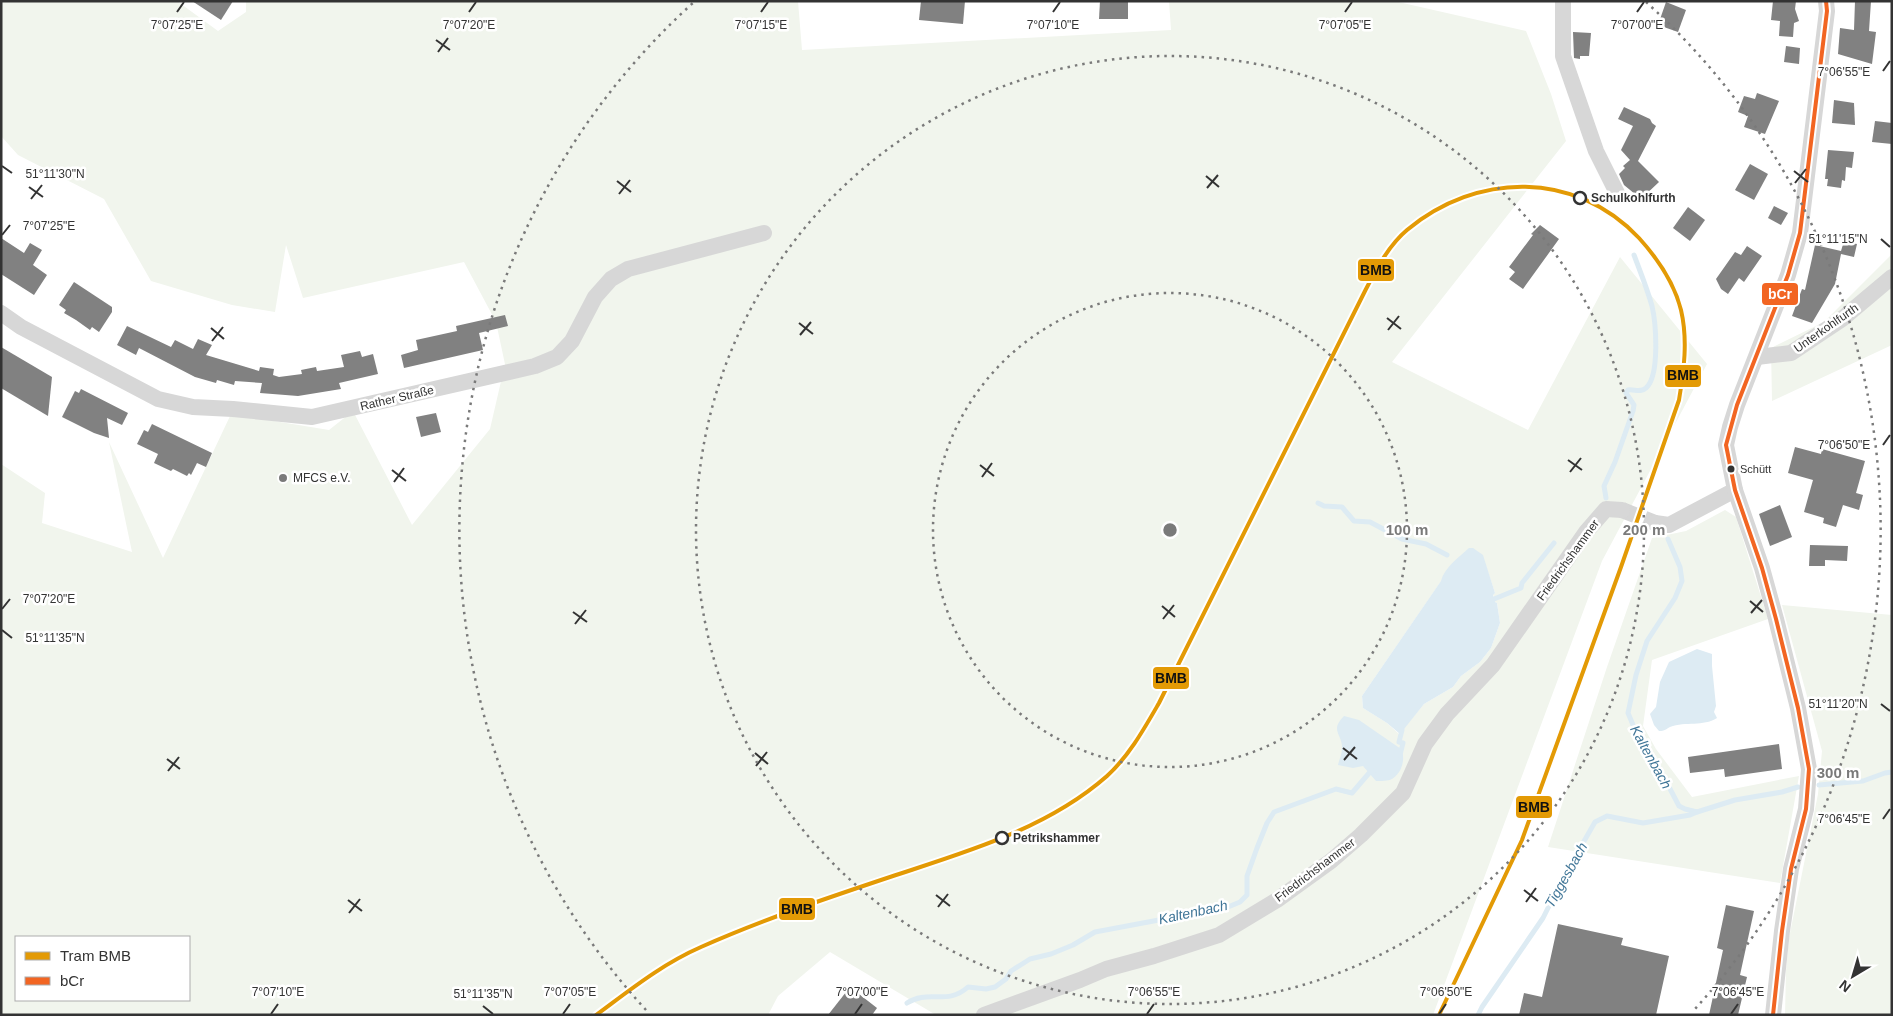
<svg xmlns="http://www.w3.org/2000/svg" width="1893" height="1016" viewBox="0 0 1893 1016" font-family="Helvetica,sans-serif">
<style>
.green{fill:#f1f5ed;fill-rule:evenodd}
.water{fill:#ddebf3}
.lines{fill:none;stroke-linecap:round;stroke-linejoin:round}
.stream{stroke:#ddebf3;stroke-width:5}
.building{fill:#818181}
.minor-tunnel{stroke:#d6d6d6;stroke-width:16;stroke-dasharray:16 8;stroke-linecap:butt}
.minor{stroke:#d7d7d7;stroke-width:16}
.bus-1-casing{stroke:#fff;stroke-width:8}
.bus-1{stroke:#f26522;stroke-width:4}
.tram-1-casing{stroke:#fff;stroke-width:8}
.tram-1{stroke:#e39a05;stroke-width:4}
.ticks{fill:none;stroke:#333;stroke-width:2}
.ring{fill:none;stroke:#7a7a7a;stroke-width:2.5;stroke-dasharray:2.5 5}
.stop-dot{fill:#fff;stroke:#333;stroke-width:2.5}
.bus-dot{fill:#333;stroke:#fff;stroke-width:2}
.poi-dot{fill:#7a7a7a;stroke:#fff;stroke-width:2}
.labels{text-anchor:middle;stroke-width:5;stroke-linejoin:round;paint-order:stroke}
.bus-label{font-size:11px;fill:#333;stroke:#fff;text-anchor:start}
.stop-label{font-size:12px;font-weight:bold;fill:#333;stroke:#fff;text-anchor:start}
.street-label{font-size:12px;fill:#333;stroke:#fff}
.poi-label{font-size:12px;fill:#333;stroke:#fff;text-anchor:start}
.water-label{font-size:14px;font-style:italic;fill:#3f7597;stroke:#fff}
.ticks-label{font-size:12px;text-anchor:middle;fill:#333;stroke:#fff;stroke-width:5;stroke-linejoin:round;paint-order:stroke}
.centre{fill:#7a7a7a;stroke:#fff;stroke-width:2.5}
.ring-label{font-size:15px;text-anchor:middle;font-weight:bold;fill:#7a7a7a;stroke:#fff;stroke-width:5;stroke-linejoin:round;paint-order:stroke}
.line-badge{stroke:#fff;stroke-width:2}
.badge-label{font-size:14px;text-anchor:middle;font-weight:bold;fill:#fff}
.pale-badge-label{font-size:14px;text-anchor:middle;font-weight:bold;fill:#111}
</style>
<rect width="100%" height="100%" fill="#fff"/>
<g class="green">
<path d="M1,1h176l41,30 28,-19v-11h552l4,49 369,-20 -2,-29h225l132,30 25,63 15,47 -174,221 136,68 92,-173 87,107 -105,197 -169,454h-497l-106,-63 -52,44 -10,19h-767v-551l44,29 -3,30 90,29 -23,-110 54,116 68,-144 98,16 24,-19 59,114 78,-96 12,-52 4,-8 -10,-47 -32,-60 -161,36 -17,-53 -11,67 -43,-7 -81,-24 -47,-82 -86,-44 -17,-19zM1455,561l31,5 9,27 -2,1 2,8 2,1 3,20 -9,25 -11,14 -19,14 -8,11 -29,17 -25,30 -12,-11 -24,-15 -1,-12zM16,937h173v63h-173z"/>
<path d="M1892,254v91l-120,56 -1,-53 53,-26z"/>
<path d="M1725,510l11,7 32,102 -116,41 -9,66 13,23 36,48 107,-21 -19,107 -232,-36 59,-180 45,-129 34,-7z"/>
<path d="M1782,605l110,10v400h-107l1,-44 3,-33 29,-144 4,-43z"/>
</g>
<g class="water">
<path d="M1469,548h4l10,7 12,38 -2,2 2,7 2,1 3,20 -9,25 -11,14 -19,14 -8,11 -29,17 -24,30 -13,-11 -24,-15 -1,-12 79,-115c3,-13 18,-24 28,-33z"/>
<path d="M1697,649l15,5v12l4,40 -2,6 3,6c-14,9 -31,3 -47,9 -4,2 -5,4 -11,4l-5,-6 -4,-11 6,-7 4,-25 9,-20z"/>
<path d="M1344,716l15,4 42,29c5,9 1,24 -9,30 -4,2 -11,2 -16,2l-13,-15 -10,2 -15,-3c1,-5 4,-11 4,-16 1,-15 -13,-18 2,-33z"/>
</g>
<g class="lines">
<g class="stream">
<path d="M1606,498l-2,-12 11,-24 18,-51 1,-6 -8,-12 2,-3c6,-1 13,3 18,-2 14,-12 10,-65 6,-82 -5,-18 -12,-35 -18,-51"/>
<path d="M1318,503l6,3 18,1 12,14 16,1 32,17 24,5 21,11"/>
<path d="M1668,539l12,28 2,14 -7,17 -28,43 -11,34 -8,38 8,19 21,32 22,42 6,3 12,3 38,-12 47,-8 16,-5"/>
<path d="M1489,603l5,-4 27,-11 1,-5 32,-40"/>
<path d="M1400,755l3,-12 -4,-1 3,-12"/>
<path d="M1819,785l44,-4 22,-8 7,-1"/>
<path d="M907,1003c21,-14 40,3 61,-16l18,2 9,-2 11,-8 5,-8 19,-12 21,-5 22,-9 22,-13 133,-25 12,-5 7,-7v-19l10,-28 10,-25 7,-11 62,-23 16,4 18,-21 4,-1"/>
<path d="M1478,1015l4,-8 61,-89 20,-40 32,-56 12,-6 36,7 47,-8 7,-3"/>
</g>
</g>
<g class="building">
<path d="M192,1h41l-12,19z"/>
<path d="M921,1h44l-2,23 -44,-4z"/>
<path d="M1100,1h28v18h-29z"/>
<path d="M1773,1h23l-1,8 4,12 -5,2 -1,14 -14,-1 1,-15 -9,-1z"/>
<path d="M1855,1h16l-2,30 7,1 -4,32 -34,-10 2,-26 14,2z"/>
<path d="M1666,2l20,8 -8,22 -20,-7z"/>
<path d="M1573,32l18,1 -2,23h-9v3l-6,-1z"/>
<path d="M1786,46l14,2 -1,16 -15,-2z"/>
<path d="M1757,93l22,8 -14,33 -21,-7 4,-11 -10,-4 6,-16 11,3z"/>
<path d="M1834,100l20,3 1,22 -23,-2z"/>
<path d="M1624,107l26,12 2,4 4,3 -18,35 21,21 -18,17 -17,-14 -5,-11 6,-6 -2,-2 7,-6 -9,-10 12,-24 -15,-7z"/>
<path d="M1875,121l17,2v21l-20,-2z"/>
<path d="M1828,150l26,2 -2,16 -6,-1 -1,14 -3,-1 -1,8 -14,-2 1,-7h-3z"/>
<path d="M1750,164l18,10 -14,26 -19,-10z"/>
<path d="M1774,206l14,7 -7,12 -13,-7z"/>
<path d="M1688,207l17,13 -15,21 -17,-13z"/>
<path d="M1540,225l19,14 -36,50 -14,-10 6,-7 -6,-5 24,-32 -2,-1z"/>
<path d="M1,238l23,15 6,-10 12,7 -9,15 14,10 -13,20 -33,-21z"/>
<path d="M1844,241l13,3 -3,13 -13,-3 -6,30 -23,39 -20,-7 10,-27 3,1 10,-45 26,6z"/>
<path d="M1747,246l15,10 -18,26 -5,-4 -11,16 -7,-5 -5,-10 19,-27 6,3z"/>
<path d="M74,282l38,25v5l-13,20 -7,-5 -2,3 -14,-10 -12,-7 2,-3 -7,-5z"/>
<path d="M505,315l3,11 -29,7 4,17 -79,18 -3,-13 17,-5 -2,-10 41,-9 -1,-5z"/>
<path d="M127,326l44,21 4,-7 18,9 5,-10 14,6 -6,10 53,16 1,-4 14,2 -1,6 6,2 23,-3 -1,-4 15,-3 1,4 27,-4 -3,-12 19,-4 2,6 11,-3 5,20 -39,9 2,6 -43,7 -38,-3 2,-10 -27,-2 -1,4 -17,-5 -1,3 -21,-6 -56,-29 -3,7 -19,-10z"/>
<path d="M1,347l51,30 -4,39 -47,-28z"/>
<path d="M81,389l47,24 -6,12 -15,-7 2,20 -15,-5 -32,-16 13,-26 4,2z"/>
<path d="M436,413l5,19 -20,5 -5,-20z"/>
<path d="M152,424l60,29 -6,14 -9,-4 -6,12 -2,-2 -2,3 -14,-7 -2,2 -17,-8 4,-9 -21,-10 7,-14 4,2z"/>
<path d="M1795,447l26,7 1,-5 43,12 -9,32 7,2 -4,15 -16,-5 -7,22 -13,-4 1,-5 -20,-6 9,-32 -25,-7z"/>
<path d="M1780,505l12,32 -22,9 -11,-32z"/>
<path d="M1810,545l38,1 -1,15 -22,-1v6h-16z"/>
<path d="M1779,744l3,25 -57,8 -1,-8 -34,4 -2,-16z"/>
<path d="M1726,905l28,6 -14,64 7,2 -9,38h-29l14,-65 -6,-2z"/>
<path d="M1558,924l65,14 -2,7 48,11 -13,59h-137l5,-22 18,4z"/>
<path d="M850,987l27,21 -5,7h-44z"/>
</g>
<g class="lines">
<path class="minor-tunnel" d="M1622,510l33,13"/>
<g class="minor">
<path d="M1563,1v55l33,95 21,42"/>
<path d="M1,313l20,14 137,72 35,8 40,2 79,8 223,-51 22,-9 15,-16 23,-44 16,-18 17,-10 136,-36"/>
<path d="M1757,357l34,-4 51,-34 50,-42"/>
<path d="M1655,523l14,2 66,-35"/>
<path d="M984,1015l96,-35 26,-11 48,-13 65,-21 58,-35 54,-39 30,-26 42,-42 22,-49 22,-30 46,-49 93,-133 20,-23 16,1"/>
<path d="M1773,1015l9,-84 9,-62 15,-60 3,-40 -11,-61 -22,-89 -14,-51 -27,-78 -9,-45 4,-18 7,-22 51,-130 12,-42 27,-222 -1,-10"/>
</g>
<defs>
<path id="bus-1" d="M1773,1015l9,-84 9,-62 15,-60 3,-40 -11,-61 -22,-89 -14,-51 -27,-78 -9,-45 11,-40 51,-130 12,-42 27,-222 -1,-10"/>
</defs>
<use href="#bus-1" class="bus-1-casing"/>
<use href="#bus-1" class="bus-1"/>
<defs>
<path id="tram-1" d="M596,1015c34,-25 66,-51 105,-68 63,-28 129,-50 195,-72 73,-24 152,-47 211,-99 22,-20 37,-47 52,-73l207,-414c11,-21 23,-44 41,-59 70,-58 168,-60 232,8 19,21 35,44 42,72 7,30 3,60 -2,90l-58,167 -99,273 -83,175"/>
</defs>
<use href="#tram-1" class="tram-1-casing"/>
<use href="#tram-1" class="tram-1"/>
</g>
<path class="ticks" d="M177,12l7,-10M469,12l7,-10M761,12l7,-10M1053,12l7,-10M1345,12l7,-10M1637,12l7,-10M436,40l14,10M438,52l10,-14M1883,71l7,-10M2,166l10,7M1794,171l14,11M1206,176l13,11M617,181l14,11M1795,183l11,-14M29,187l14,10M1207,188l11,-13M619,194l11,-14M31,199l11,-14M2,235l8,-10M1881,239l9,8M1387,318l14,11M799,323l14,11M211,328l13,11M1388,330l11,-14M800,335l11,-13M212,341l11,-14M1883,445l7,-10M1568,460l14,10M980,465l14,11M392,470l14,11M1570,472l11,-14M982,477l10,-14M394,482l10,-14M1750,601l13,11M1162,606l13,11M2,609l8,-10M573,612l14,10M1751,613l11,-13M1163,619l11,-14M575,624l11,-14M2,630l10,8M1881,704l9,7M1343,748l14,11M755,753l13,11M167,759l13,10M1344,760l11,-13M756,766l11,-14M168,771l11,-14M1883,819l7,-10M1524,890l14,11M936,895l14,11M348,900l14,11M1526,902l10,-14M938,907l10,-13M349,913l11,-14M483,1006l10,8M271,1014l7,-10M563,1014l7,-10M855,1014l7,-10M1147,1014l7,-10M1439,1014l7,-10M1731,1014l7,-10"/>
<g class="ring">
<circle cx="1170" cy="530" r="237"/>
<circle cx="1170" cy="530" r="474"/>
<path d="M646 1010A711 711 0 0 1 694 2M1646 2A711 711 0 0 1 1694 1010"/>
</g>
<g class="stop-dot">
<circle cx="1580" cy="198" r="6"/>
<circle cx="1002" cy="838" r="6"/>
</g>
<circle class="bus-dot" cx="1731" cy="469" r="4.5"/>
<circle class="poi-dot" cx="283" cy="478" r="5"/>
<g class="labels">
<g class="bus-label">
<text x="1740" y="473">Schütt</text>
</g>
<g class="stop-label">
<text x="1591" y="202">Schulkohlfurth</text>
<text x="1013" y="842">Petrikshammer</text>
</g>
<g class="street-label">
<text transform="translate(1826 328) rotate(-35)" y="4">Unterkohlfurth</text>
<text transform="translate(397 398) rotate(-13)" y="4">Rather Straße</text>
<text transform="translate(1568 560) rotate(-54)" y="4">Friedrichshammer</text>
<text transform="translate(1315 870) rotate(-37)" y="4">Friedrichshammer</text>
</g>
<g class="poi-label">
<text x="293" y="482">MFCS e.V.</text>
</g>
<g class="water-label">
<text transform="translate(1651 757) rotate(61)" y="5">Kaltenbach</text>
<text transform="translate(1566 875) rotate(-61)" y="5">Tiggesbach</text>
<text transform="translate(1193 912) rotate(-12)" y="5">Kaltenbach</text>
</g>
</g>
<g class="ticks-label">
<text x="177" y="29">7°07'25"E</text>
<text x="469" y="29">7°07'20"E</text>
<text x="761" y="29">7°07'15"E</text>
<text x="1053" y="29">7°07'10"E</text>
<text x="1345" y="29">7°07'05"E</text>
<text x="1637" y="29">7°07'00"E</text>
<text x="1844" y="76">7°06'55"E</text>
<text x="55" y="178">51°11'30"N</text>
<text x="49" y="230">7°07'25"E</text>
<text x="1838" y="243">51°11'15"N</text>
<text x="1844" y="449">7°06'50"E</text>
<text x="49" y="603">7°07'20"E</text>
<text x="55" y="642">51°11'35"N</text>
<text x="1838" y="708">51°11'20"N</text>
<text x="1844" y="823">7°06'45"E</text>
<text x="278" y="996">7°07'10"E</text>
<text x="570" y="996">7°07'05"E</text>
<text x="862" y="996">7°07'00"E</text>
<text x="1154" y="996">7°06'55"E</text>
<text x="1446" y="996">7°06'50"E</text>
<text x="1738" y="996">7°06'45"E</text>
<text x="483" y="998">51°11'35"N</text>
</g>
<circle cx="1170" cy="530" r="8" class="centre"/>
<g class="ring-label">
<text x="1407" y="535">100 m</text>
<text x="1644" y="535">200 m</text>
<text x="1838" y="778">300 m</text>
</g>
<g class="line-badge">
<rect x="1357" y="258" width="38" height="24" rx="5" fill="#e39a05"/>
<rect x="1761" y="282" width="38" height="24" rx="5" fill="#f26522"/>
<rect x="1664" y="364" width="38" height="24" rx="5" fill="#e39a05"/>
<rect x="1152" y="666" width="38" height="24" rx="5" fill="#e39a05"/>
<rect x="1515" y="795" width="38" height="24" rx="5" fill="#e39a05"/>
<rect x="778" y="897" width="38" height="24" rx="5" fill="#e39a05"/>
</g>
<g class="badge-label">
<text x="1780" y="299">bCr</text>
</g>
<g class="pale-badge-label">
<text x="1376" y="275">BMB</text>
<text x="1683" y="380">BMB</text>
<text x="1171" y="683">BMB</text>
<text x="1534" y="812">BMB</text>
<text x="797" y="914">BMB</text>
</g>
<rect width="1893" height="1016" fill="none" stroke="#333333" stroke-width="5"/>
<rect x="15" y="936" width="175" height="65" fill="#ffffff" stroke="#adadad"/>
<rect x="25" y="952" width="25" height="8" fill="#e39a05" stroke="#adadad"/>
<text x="60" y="961" font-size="15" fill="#333333">Tram BMB</text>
<rect x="25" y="977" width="25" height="8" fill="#f26522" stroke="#adadad"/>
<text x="60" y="986" font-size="15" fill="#333333">bCr</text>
<g transform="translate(1853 976) rotate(218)" stroke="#ffffff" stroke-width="4" paint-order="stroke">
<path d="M0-4L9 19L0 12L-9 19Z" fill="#333333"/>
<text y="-8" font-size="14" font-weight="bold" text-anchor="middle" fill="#333333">N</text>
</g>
</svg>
